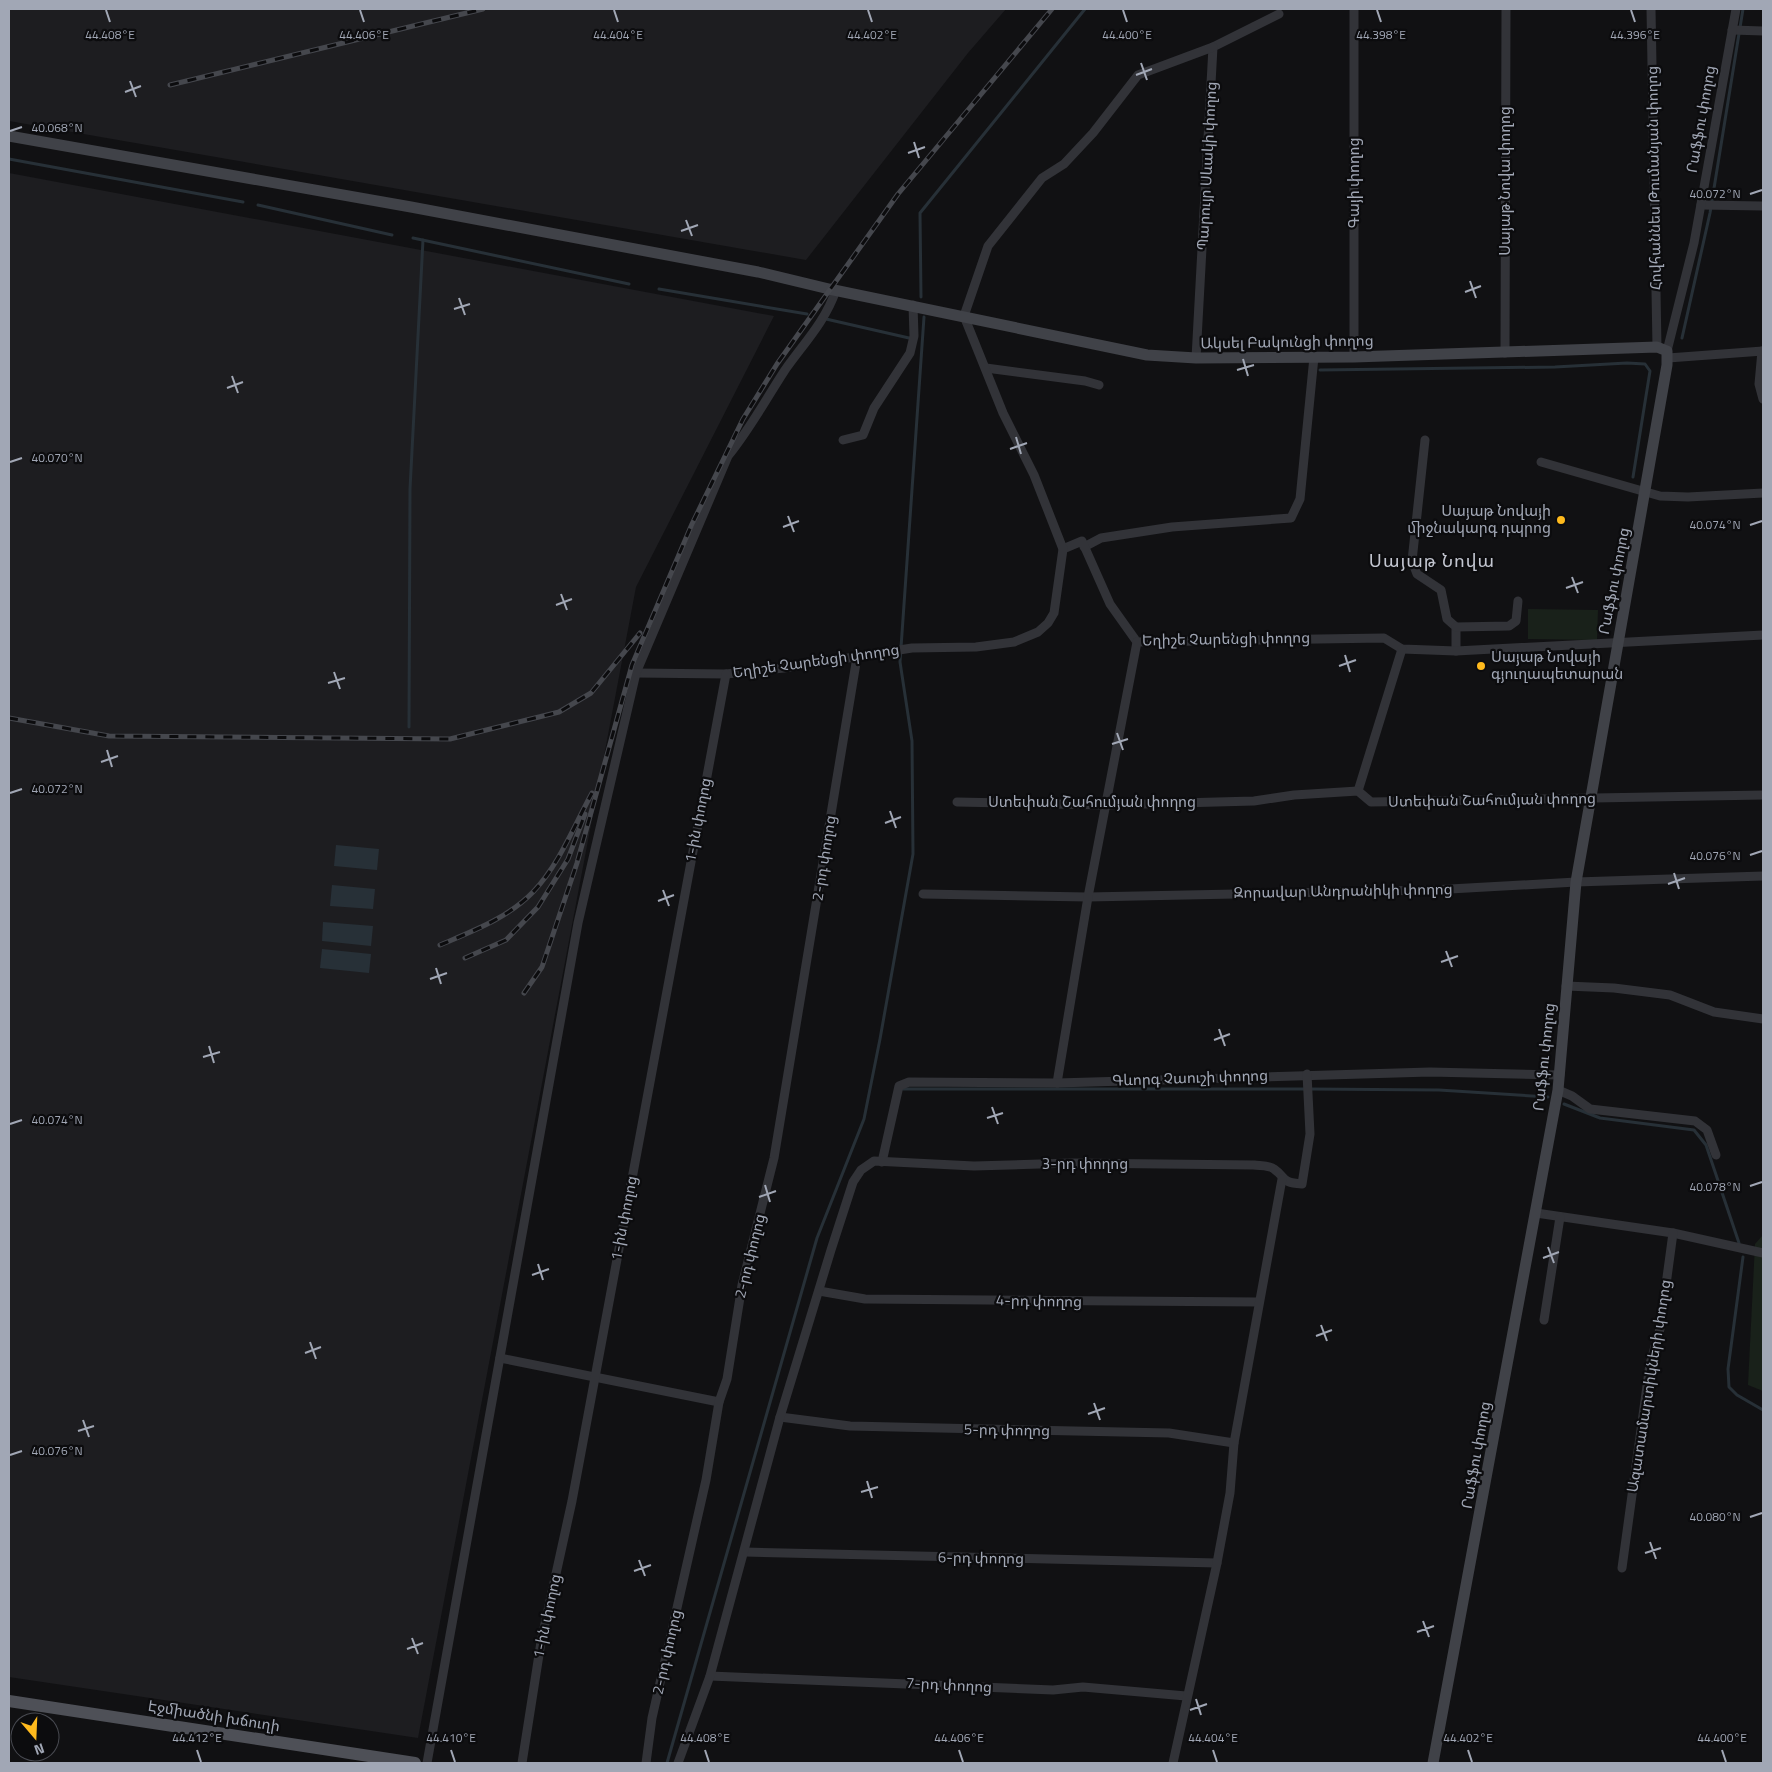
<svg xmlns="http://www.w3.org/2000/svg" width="1772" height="1772" viewBox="0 0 1772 1772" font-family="'Titillium Web','Noto Sans Armenian',sans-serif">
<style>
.built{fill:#1d1d20}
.green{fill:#19211a}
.water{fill:#273037}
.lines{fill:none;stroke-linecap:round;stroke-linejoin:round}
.stream{stroke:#273037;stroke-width:3}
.minor{stroke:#323338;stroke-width:9}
.secondary{stroke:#404248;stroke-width:11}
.primary{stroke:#4e5057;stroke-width:12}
.rail-casing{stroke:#45474d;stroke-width:5}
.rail{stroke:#0c0c0e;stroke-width:3;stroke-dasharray:9;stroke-linecap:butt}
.ticks{fill:none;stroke:#a1a7b5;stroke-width:2}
.poi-dot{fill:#ffba1d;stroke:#0c0c0e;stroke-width:2}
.labels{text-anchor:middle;stroke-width:4.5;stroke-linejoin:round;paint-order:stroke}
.street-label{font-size:15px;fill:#a1a7b5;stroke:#0c0c0e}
.poi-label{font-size:15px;fill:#a1a7b5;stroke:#0c0c0e;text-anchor:end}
.quarter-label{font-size:18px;letter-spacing:1px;fill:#c3c6d0;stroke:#0c0c0e}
.ticks-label{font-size:12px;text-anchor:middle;fill:#a1a7b5;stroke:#0c0c0e;stroke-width:4.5;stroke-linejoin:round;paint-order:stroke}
</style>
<rect width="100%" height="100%" fill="#111113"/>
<g class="built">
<path d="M9,9h997l-38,44 -162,207 -797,-139z"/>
<path d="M9,173l765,143 -138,271 -218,1151 -409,-61z"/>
</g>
<g class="green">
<path d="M1528,609l70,1 -1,30 -69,-1z"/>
<path d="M1763,1235v156l-15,-6 7,-141z"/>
</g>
<g class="water">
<path d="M336,845l43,4 -2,21 -43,-4z"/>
<path d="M332,885l43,4 -2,20 -43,-3z"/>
<path d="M323,922l50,4 -2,20 -49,-5z"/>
<path d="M322,949l49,5 -2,19 -49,-5z"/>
</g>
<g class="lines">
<g class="stream">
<path d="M9,159l234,43"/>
<path d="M258,205l134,30"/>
<path d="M413,238l216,46"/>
<path d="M659,289l148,25"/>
<path d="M921,297l-1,-84 165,-204"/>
<path d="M826,319l83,19"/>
<path d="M1682,338l28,-125 33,-204"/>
<path d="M1320,370l235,-3 72,-4 18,1 5,7 -17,106"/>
<path d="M409,727l1,-238 13,-249"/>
<path d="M903,1089h401"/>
<path d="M1310,1089l129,1 109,7"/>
<path d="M1564,1104l36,14 94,12 12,15 33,98"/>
<path d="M1743,1257l-15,112 1,18 8,8 26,15"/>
<path d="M667,1763l150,-525 47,-119 16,-80 33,-185 -1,-113 -12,-79 24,-345"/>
</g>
<g class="minor">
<path d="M1354,9v348"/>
<path d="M1651,9l6,338"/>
<path d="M1732,30l31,1"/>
<path d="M1701,205l62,1"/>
<path d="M1667,351l27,-108 42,-234"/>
<path d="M1762,351l-3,33 4,15"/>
<path d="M1505,353l1,-344"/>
<path d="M1196,358l17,-311 66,-33"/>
<path d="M1668,358l95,-7"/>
<path d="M986,368l99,13 14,4"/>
<path d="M843,440l20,-5 11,-27 36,-55 4,-17 -1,-31"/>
<path d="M1425,440l-13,121 5,13 24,16 6,29 9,8v24"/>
<path d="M1541,462l119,34 28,1 75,-4"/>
<path d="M1084,547l17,-9 71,-11 119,-9 9,-19 14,-142"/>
<path d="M1063,549l19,-8 28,63 27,38"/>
<path d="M1456,627l53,-1 7,-5 2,-20"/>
<path d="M1137,642l247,-4 18,11 54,2 307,-16"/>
<path d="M636,673l90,1 58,-6 128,-20 64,-1 38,-5 24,-10 10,-9 6,-10 9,-64 -29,-74 -31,-62 -39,-97 24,-70 54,-68 22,-14 29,-31 45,-58 75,-28"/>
<path d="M1358,791l44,-142"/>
<path d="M957,802l148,3 149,-4 40,-6 64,-4 13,11 392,-7"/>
<path d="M923,894l165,3 344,-7 144,-8 187,-6"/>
<path d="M1566,986l48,2 56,7 44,17 49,7"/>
<path d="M1057,1083l31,-186 49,-255"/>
<path d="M1558,1090l14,6 18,13 105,12 12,9 9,25"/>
<path d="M882,1162l17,-76 10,-4 148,1 373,-11 130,3"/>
<path d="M1536,1213l137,20 90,20"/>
<path d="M819,1291l46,8 394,3"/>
<path d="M1544,1320l16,-103"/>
<path d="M500,1358l219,44"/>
<path d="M780,1417l70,9 319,7 65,10"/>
<path d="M745,1552l472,11"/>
<path d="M1622,1568l28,-204 10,-35 13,-96"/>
<path d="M710,1676l343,14 30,-3 103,9"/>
<path d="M427,1763l151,-840 58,-250 92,-217c22,-27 38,-57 57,-86 19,-27 40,-48 51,-80"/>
<path d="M522,1763l19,-121 31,-141 154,-827"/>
<path d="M646,1763l6,-45 54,-238 13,-78 8,-23 15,-94 32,-127 83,-501"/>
<path d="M678,1763l32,-87 70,-259 51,-167 22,-68 8,-12 13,-9 100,5 97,-3 183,2c6,1 15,0 20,4 14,10 6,13 28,15l8,-50 -3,-60"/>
<path d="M1173,1763l44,-200 13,-70 4,-50 48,-264"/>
</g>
<path class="secondary" d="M9,136l402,71 347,65 71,17 318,66 49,3 158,-1 303,-10 10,4v14l-91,517 -18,208 -125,673"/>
<path class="primary" d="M9,1701l406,62"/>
<defs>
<g id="rail">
<path d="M170,85l313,-76"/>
<path d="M9,718l100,18 341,3 109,-27 32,-19 49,-60"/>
<path d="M440,945c33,-14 68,-27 93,-53 26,-27 41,-66 59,-99"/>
<path d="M465,958l41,-18 32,-33 30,-48 17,-45"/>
<path d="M524,993l18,-26 35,-104 55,-198 60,-141 51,-105 34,-55 121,-170 154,-185"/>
</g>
</defs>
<use href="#rail" class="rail-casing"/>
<use href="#rail" class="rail"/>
</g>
<path class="ticks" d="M106,10l4,12M360,10l4,12M614,10l4,12M868,10l4,12M1123,10l4,12M1377,10l4,12M1631,10l4,12M1141,63l6,17M1136,75l16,-6M130,81l6,16M125,92l16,-6M10,131l12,-4M914,142l5,16M908,153l17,-6M1750,194l12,-4M686,220l6,16M681,231l17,-6M1470,281l6,17M1465,292l16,-6M459,298l6,17M454,309l16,-5M1243,359l5,17M1237,370l17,-5M232,376l6,17M227,388l16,-6M1016,437l5,17M1010,449l17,-6M10,462l12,-4M788,516l6,16M1750,525l12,-4M783,527l16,-6M1572,577l6,16M1566,588l17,-6M561,594l6,16M556,605l16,-6M1345,655l5,17M1339,666l17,-6M334,672l6,17M328,683l17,-5M1117,733l6,17M1112,744l16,-5M107,750l5,17M101,762l17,-6M10,793l12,-4M890,811l6,17M885,823l16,-6M1750,855l12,-4M1674,873l5,16M1668,884l17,-6M663,890l6,16M658,901l16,-6M1446,951l6,16M1441,962l17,-6M436,968l5,16M430,979l17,-6M1219,1029l6,17M1214,1040l16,-6M209,1046l5,17M203,1057l17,-5M992,1107l6,17M987,1118l16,-5M10,1124l12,-4M765,1185l5,17M1750,1186l12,-4M759,1197l17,-6M1548,1247l6,16M1543,1258l16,-6M538,1264l5,16M532,1275l17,-6M1321,1325l6,16M1316,1336l16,-6M310,1342l6,17M305,1353l16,-6M1094,1403l6,17M1088,1414l17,-6M83,1420l6,17M78,1431l16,-5M10,1455l12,-4M867,1481l5,17M861,1492l17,-5M1750,1517l12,-4M1650,1542l6,17M1645,1553l16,-5M639,1560l6,16M634,1571l17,-6M1423,1621l6,16M1417,1632l17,-6M412,1638l6,16M407,1649l16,-6M1196,1699l5,16M1190,1710l17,-6M197,1750l4,12M451,1750l4,12M705,1750l4,12M959,1750l4,12M1213,1750l4,12M1468,1750l4,12M1722,1750l4,12"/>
<g class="poi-dot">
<circle cx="1561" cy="520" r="5"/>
<circle cx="1481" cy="666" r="5"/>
</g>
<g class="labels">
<g class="street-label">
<text transform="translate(1701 119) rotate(-80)" y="5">Րաֆֆու փողոց</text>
<text transform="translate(1207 166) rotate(-87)" y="5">Պարույր Սևակի փողոց</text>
<text transform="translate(1654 178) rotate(-91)" y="5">Հովհաննես Թումանյան փողոց</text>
<text transform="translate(1505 181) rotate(-90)" y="5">Սայաթ Նովա փողոց</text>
<text transform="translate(1354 183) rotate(-90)" y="5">Գայի փողոց</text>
<text transform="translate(1287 342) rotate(-1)" y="5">Ակսել Բակունցի փողոց</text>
<text transform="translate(1614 581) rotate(-79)" y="5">Րաֆֆու փողոց</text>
<text transform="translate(1226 639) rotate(-1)" y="5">Եղիշե Չարենցի փողոց</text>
<text transform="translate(816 661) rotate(-8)" y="5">Եղիշե Չարենցի փողոց</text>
<text transform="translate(1492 800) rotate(-1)" y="5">Ստեփան Շահումյան փողոց</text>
<text x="1092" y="807">Ստեփան Շահումյան փողոց</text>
<text transform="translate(698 820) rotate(-79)" y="5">1-ին փողոց</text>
<text transform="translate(824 858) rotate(-81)" y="5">2-րդ փողոց</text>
<text transform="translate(1343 891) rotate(-1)" y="5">Զորավար Անդրանիկի փողոց</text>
<text transform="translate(1544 1057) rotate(-84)" y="5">Րաֆֆու փողոց</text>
<text transform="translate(1190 1078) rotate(-2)" y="5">Գևորգ Չաուշի փողոց</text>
<text x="1085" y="1169">3-րդ փողոց</text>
<text transform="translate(624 1218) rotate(-79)" y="5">1-ին փողոց</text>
<text transform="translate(750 1256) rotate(-76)" y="5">2-րդ փողոց</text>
<text transform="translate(1039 1301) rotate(1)" y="5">4-րդ փողոց</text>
<text transform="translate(1649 1386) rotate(-81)" y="5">Ազատամարտիկների փողոց</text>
<text transform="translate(1007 1430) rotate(1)" y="5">5-րդ փողոց</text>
<text transform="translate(1476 1455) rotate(-80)" y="5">Րաֆֆու փողոց</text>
<text transform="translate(981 1558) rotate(1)" y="5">6-րդ փողոց</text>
<text transform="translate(547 1616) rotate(-78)" y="5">1-ին փողոց</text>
<text transform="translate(667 1652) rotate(-77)" y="5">2-րդ փողոց</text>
<text transform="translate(949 1685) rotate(3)" y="5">7-րդ փողոց</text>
<text transform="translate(214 1716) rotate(9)" y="5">Էջմիածնի խճուղի</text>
</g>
<g class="poi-label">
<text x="1551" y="516">Սայաթ Նովայի<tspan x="1551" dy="17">միջնակարգ դպրոց</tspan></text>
<text x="1491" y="662" text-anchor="start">Սայաթ Նովայի<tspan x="1491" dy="17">գյուղապետարան</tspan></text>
</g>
<g class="quarter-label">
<text x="1432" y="567">Սայաթ Նովա</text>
</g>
</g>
<g class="ticks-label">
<text x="110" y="39">44.408°E</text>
<text x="364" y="39">44.406°E</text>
<text x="618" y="39">44.404°E</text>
<text x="872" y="39">44.402°E</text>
<text x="1127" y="39">44.400°E</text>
<text x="1381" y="39">44.398°E</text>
<text x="1635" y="39">44.396°E</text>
<text x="57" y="132">40.068°N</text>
<text x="1715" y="198">40.072°N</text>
<text x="57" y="462">40.070°N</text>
<text x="1715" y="529">40.074°N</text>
<text x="57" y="793">40.072°N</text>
<text x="1715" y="860">40.076°N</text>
<text x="57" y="1124">40.074°N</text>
<text x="1715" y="1191">40.078°N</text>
<text x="57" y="1455">40.076°N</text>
<text x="1715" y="1521">40.080°N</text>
<text x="197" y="1742">44.412°E</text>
<text x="451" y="1742">44.410°E</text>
<text x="705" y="1742">44.408°E</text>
<text x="959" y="1742">44.406°E</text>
<text x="1213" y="1742">44.404°E</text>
<text x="1468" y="1742">44.402°E</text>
<text x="1722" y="1742">44.400°E</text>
</g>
<rect width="1772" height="1772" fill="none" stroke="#a1a7b5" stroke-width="20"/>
<g transform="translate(35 1737) rotate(161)"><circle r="24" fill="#0c0c0e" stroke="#484a51"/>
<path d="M0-4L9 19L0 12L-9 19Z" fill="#ffba1d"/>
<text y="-8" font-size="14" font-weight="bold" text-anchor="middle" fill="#a1a7b5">N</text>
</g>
</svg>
